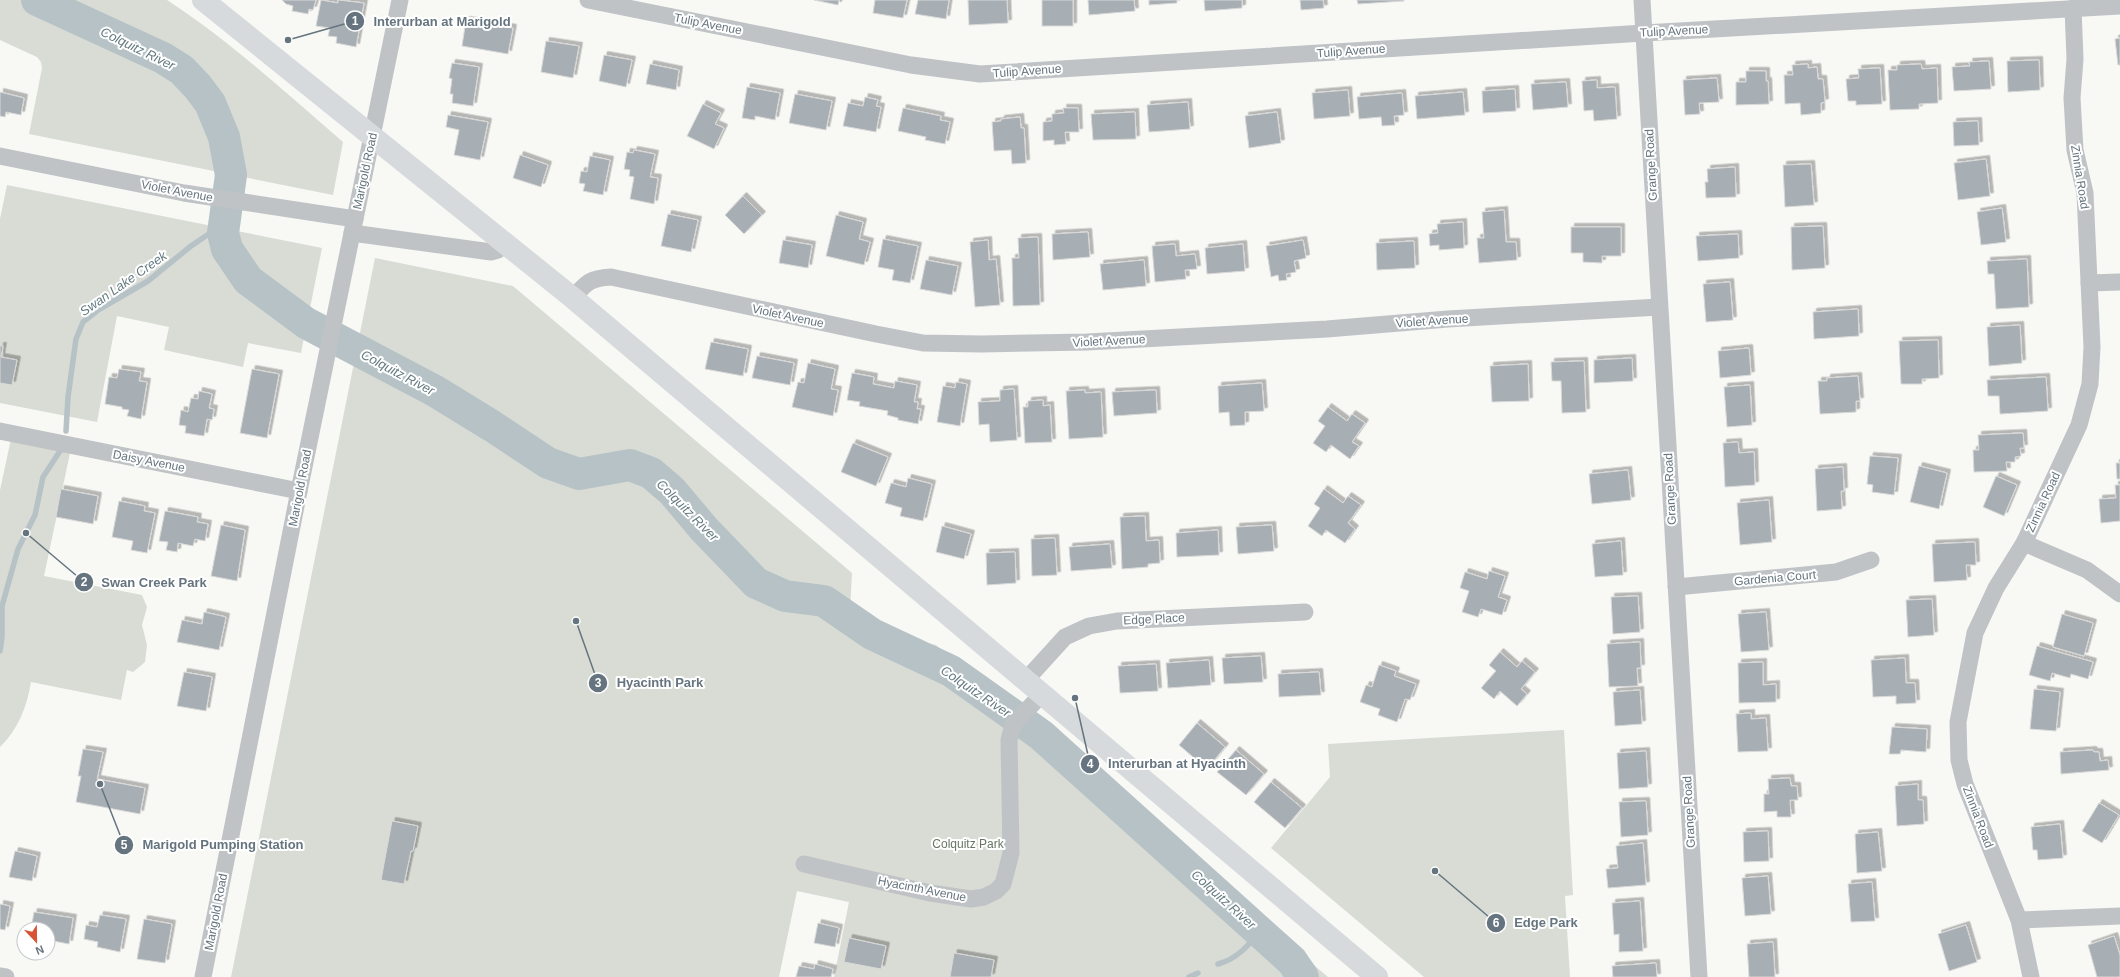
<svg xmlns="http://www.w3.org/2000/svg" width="2120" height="977" viewBox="0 0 2120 977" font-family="Arial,sans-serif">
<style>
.green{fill:#d8dcd5}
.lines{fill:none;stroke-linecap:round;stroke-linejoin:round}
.stream{stroke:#b6c2c6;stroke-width:5.5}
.river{stroke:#b6c2c6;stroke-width:32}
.building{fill:#a7aeb4;stroke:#d9d9d8;filter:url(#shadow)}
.minor{stroke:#bfc3c6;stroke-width:17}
.secondary{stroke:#d6dadd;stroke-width:22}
.labels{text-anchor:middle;stroke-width:4;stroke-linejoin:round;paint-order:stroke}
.street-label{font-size:12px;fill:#65747e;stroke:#fff}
.park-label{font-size:12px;fill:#677763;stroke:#fff}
.water-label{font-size:13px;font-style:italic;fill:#647a80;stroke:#fff}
.leader{fill:none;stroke:#65747e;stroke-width:1.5}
.callout-dot{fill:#65747e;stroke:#fff;stroke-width:1.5}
.mark-label{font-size:12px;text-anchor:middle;font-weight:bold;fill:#fff}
.callout-label{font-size:13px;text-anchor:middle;font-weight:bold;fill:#65747e;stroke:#fff;stroke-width:4;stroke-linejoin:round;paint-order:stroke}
</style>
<defs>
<filter id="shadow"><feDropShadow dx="3.5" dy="-3.5" stdDeviation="0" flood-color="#0004"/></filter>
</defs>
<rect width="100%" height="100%" fill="#f8f8f5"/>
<g class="green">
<path d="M0,0h167c63,41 119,93 176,142l-10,53 -304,-61 13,-66 -1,-6 -4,-5 -37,-17z"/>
<path d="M7,185l315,63 -21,105 -53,-10 -5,24 -79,-17 5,-23 -52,-11 -20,106 -97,-19v-184z"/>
<path d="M375,258l138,28 339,287 -3,55 87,17 392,332h-494l15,-75 -52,-11 -18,86h-548z"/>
<path d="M11,439l59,14 -26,123 98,19 5,12 -5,18 5,20 -2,17 -12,10 -6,-2 -6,30 -90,-18c-4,24 -13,48 -31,65v-257z"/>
<path d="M1564,730l9,165 -8,1 5,81h-146l-153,-129 59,-71 -2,-33z"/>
</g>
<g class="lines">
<g class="stream">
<path d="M66,431l2,-34 8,-58 7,-17 15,-12 50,-29 43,-35 34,-23"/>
<path d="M0,651l2,-14v-31l16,-57 17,-34 8,-38 17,-26"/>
<path d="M1218,964c19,-5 30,-18 42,-33"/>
<path d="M1189,977l9,-4"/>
</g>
<path class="river" d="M37,0l126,58 19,12 16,17 12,16 14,34 7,38 -8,58 4,16 21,31 58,43 129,68 57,35 56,37 31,11 51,-9 21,8 21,18 32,38 52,54 29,13 39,5 48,33 79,37 90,64 251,226 11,16"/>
</g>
<g class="building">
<path d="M282,0h34l-3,10 -4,-1 -1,5 -16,-3 1,-5 -7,-2z"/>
<path d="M321,0l17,3v-3l26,3 -8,44 -20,-4 1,-6 -9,-1 2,-8 -14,-2z"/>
<path d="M814,0h25l-1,5z"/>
<path d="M875,0h32l-4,18 -30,-5z"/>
<path d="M918,0h31l-3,19 -31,-5z"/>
<path d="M968,0h39l1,23 -39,2z"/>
<rect x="1042" y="0" width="31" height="26"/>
<path d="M1088,0h46l1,11 -46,4z"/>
<path d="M1149,0h28v3l-28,2z"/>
<path d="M1204,0h38v8l-37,3z"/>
<path d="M1300,0h23l1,8 -23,2z"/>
<path d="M1357,0h47v1l-46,3z"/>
<path d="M466,20l47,8 -5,26 -46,-8z"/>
<path d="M2120,38v27h-2l-3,-26z"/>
<path d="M546,41l33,5 -6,32 -32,-6z"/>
<path d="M604,55l28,5 -6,27 -27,-6z"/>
<path d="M2039,60l1,30 -32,2 -1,-31z"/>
<path d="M1989,61l2,28 -37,2 -2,-24 18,-1 -1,-4z"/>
<path d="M452,63l27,4 -6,39 -21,-3 1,-9h-3l2,-15 -3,-1z"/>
<path d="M650,64l29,6 -3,20 -30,-6z"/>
<path d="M1808,64v4l9,-1 1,12h5l2,23 -4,1v10l-20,2 -1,-12 -15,1 -1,-29h9l-1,-10z"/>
<path d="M1921,64l1,5 15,-1 1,35 -19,1v5l-29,1 -2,-40h9v-5z"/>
<path d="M1880,68l2,36 -26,1v-4h-8l-2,-22 13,-1 -1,-9z"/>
<path d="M1746,71h20v10h2l1,23 -33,1v-23h10z"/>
<path d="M1717,78l2,24 -20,1 1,11 -15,1 -2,-35z"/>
<path d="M1597,80v8l18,-1 2,32 -23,2 -1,-11 -9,1 -2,-30z"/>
<path d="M1566,82l2,25 -35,3 -2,-26z"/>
<path d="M747,87l33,6 -5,27 -20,-4v4l-13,-2z"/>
<path d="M1515,89l1,22 -33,2 -1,-22z"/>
<path d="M1348,90l2,26 -36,3 -2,-26z"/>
<path d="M0,92l24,6 -3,17 -15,-3 -1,5 -5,-1z"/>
<path d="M1463,92l2,23 -48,4 -2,-23z"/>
<path d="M1402,93l2,22 -10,1 1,9 -13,1 -1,-9 -22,2 -2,-22z"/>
<path d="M795,94l37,7 -6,29 -37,-7z"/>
<path d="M865,97l13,3 -2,6 5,1 -5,25 -33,-6 5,-23 15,3z"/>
<path d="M1188,102l2,27 -41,3 -2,-27z"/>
<path d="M703,104l18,9 -6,11 9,4 -10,21 -27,-13z"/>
<path d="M903,108l38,8 -1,4 10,2 -5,22 -20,-4 1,-3 -28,-6z"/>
<path d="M1063,108h15l1,24h-14l1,12 -12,1v-5l-11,1v-19l9,-1v-7l12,-1z"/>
<path d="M1135,112l1,27 -43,1 -2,-26z"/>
<path d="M1277,112l4,31 -32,5 -4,-32z"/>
<path d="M448,115l40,7 -8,38 -26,-5 5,-25 -13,-3z"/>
<path d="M1020,117l1,11h3l2,35 -14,1 -1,-14 -17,1 -2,-29 9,-1v-2z"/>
<path d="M1978,121l1,24 -25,1 -1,-24z"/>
<path d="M634,150l21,4 -5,23 8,1 -4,26 -24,-5 4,-22 -5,-1 1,-6 -6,-1 3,-17 6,1z"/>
<path d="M520,155l28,10 -7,22 -28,-9z"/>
<path d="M590,156l20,4 -7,35 -20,-4 2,-7 -6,-1 2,-12 6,1z"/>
<path d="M1986,159l4,37 -32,4 -4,-37z"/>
<path d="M1811,164l3,41 -29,2 -2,-42z"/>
<path d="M1735,167l1,30 -30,1 -1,-16h3l-1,-13z"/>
<path d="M743,196l19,19 -18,19 -19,-19z"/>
<path d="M2002,208l4,34 -25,3 -4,-33z"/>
<path d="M1504,210l2,32h10l1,18 -38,3 -2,-25h7l-2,-26z"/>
<path d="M668,214l30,6 -7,32 -30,-6z"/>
<path d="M836,215l27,7 -4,17 11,3 -6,23 -38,-9z"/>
<path d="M1463,222l1,26 -25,2v-5l-9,1 -1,-12 9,-1 -1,-9z"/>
<path d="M1823,226l2,42 -33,2 -1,-43z"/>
<path d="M1571,227h50v29h-19v7l-19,-1v-9h-12z"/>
<path d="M1088,232l2,25 -37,3 -1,-26z"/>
<path d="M1738,234l1,24 -41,3 -2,-25z"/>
<path d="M1038,237l2,68 -27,1 -1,-48h7l-1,-20z"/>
<path d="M883,239l35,7 -8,37 -18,-3 2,-10 -16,-3z"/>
<path d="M783,240l29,5 -4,23 -29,-5z"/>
<path d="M988,240l1,20 7,-1 4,46 -25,2 -5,-65z"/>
<path d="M1303,240l3,18 -12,3 2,11 -10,2 1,6 -8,1 -1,-6 -7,2 -5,-31z"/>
<path d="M1414,241l1,27 -38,2 -1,-27z"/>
<path d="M1175,244l1,12 19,-2 2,15 -12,1 1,9 -31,3 -3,-36z"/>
<path d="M1243,244l2,27 -38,3 -2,-26z"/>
<path d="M2027,259l2,48 -33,2 -2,-35h-6l-1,-13z"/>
<path d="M926,260l32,6 -6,29 -32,-6z"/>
<path d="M1144,260l2,26 -43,4 -3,-26z"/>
<path d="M1730,282l3,38 -27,2 -3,-38z"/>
<path d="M1858,309l1,27 -45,3 -1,-27z"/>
<path d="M2020,325l2,38 -33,3 -2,-39z"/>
<path d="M1938,340l1,38 -17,1v5h-21l-2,-43z"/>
<path d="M711,342l37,7 -5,27 -38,-7z"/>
<path d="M0,346h3l-2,11 16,3 -5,25 -12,-2z"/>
<path d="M1749,348l2,27 -31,3 -2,-27z"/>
<path d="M757,356l37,7 -4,22 -38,-7z"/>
<path d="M1632,358l1,23 -39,2v-23z"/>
<path d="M1584,361l2,51 -24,1 -1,-32h-9l-1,-19z"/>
<path d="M808,363l27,6 -4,20 7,1 -5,26 -41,-9 6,-25 6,1z"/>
<path d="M1528,364l1,37 -37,1 -2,-36z"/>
<path d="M119,369l22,3 -2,9 8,1 -6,37 -14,-3 2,-6 -7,-1v-2l-17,-3 4,-27 8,1z"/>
<path d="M252,369l27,5 -12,64 -27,-5z"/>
<path d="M852,373l22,4 -1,7 21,4 1,-7 22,4 -3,17h4l-1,7h4l-3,15 -20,-4v-2l-11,-3 1,-4 -29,-5 1,-4 -13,-2z"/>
<path d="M1858,376l2,25h-4v11l-36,2 -2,-33h9v-3z"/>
<path d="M2046,377l2,34 -48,3 -1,-18h-11l-1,-16z"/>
<path d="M956,382l11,2 -7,42 -23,-4 6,-36 12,2z"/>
<path d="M1262,383l2,28 -19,1v13l-15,1 -1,-14 -10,1 -1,-27z"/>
<path d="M1750,385l2,40 -25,2 -3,-40z"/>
<path d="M1014,389l3,51 -27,2 -1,-18 -10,1 -1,-23 22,-1v-11z"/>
<path d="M1085,390v3l16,-1 2,45 -34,2 -3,-48z"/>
<path d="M1156,390l1,23 -43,3 -2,-24z"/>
<path d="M199,391l13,3 -3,14 5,1 -2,11 -5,-1 -3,17 -19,-3 1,-7 -7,-1 2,-15 7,2 3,-14 7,1z"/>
<path d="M1043,400v6l7,-1 2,37 -27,1 -2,-36h5v-6z"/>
<path d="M1328,407l19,14 5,-7 13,9 -13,19 7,4 -9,13 -19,-14 -5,7 -13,-9 12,-17 -7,-5z"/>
<path d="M2023,433l1,15h-4l1,8 -6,1v5h-9l1,9 -33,1 -1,-22h6l-1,-15z"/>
<path d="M1738,442l1,11 15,-1 1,33 -30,2 -2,-44z"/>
<path d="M853,443l35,14 -12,29 -35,-14z"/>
<path d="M1870,456l28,2 -4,37 -22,-3 1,-7 -6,-1z"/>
<path d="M2116,463h4v16h-3z"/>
<path d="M1919,466l28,7 -8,36 -29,-7z"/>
<path d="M1843,467l1,24h-3l1,18 -25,2 -2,-42z"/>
<path d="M1628,470l3,30 -39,4 -3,-30z"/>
<path d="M1996,476l21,9 -13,31 -21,-9z"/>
<path d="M908,478l24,6 -9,37 -23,-5 2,-8 -17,-5 6,-20 15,4z"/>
<path d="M2115,485h5v36l-19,2 -2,-24 17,-1z"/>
<path d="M61,489l37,7 -5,28 -37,-7z"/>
<path d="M1324,489l19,14 5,-7 13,9 -13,18 7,6 -10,14 -19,-13 -4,6 -14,-10 12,-18 -6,-4z"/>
<path d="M1769,500l3,42 -32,3 -3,-42z"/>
<path d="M119,501l26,5 -1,5 11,2 -8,40 -16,-3 2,-9 -21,-4z"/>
<path d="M165,511l33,6 -1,5 11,2 -3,17 -10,-2 -2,7 -15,-3 -1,9 -11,-2 2,-8 -9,-1z"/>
<path d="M1145,516l1,25 13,-1 1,23 -12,1v3l-26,2 -2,-52z"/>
<path d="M221,525l24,5 -8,51 -26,-5z"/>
<path d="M1272,525l2,26 -36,3 -2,-27z"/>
<path d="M942,526l29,8 -7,25 -28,-7z"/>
<path d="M1218,530l1,25 -42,2 -1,-24z"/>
<path d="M1055,538l2,37 -25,1 -1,-37z"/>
<path d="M1621,541l2,34 -28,2 -3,-33z"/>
<path d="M1975,542l1,23h-10l1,15 -33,2 -2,-38z"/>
<path d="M1110,544l2,24 -41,3 -2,-24z"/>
<path d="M1015,552l1,31 -29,2 -1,-32z"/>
<path d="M1489,571l16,5 -7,21 9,3 -5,15 -21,-6 -3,8 -16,-5 7,-21 -9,-3 5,-16 22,7z"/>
<path d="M1638,596l2,36 -27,2 -2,-37z"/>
<path d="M1932,599l2,36 -26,2 -2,-37z"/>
<path d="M204,612l22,5 -7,33 -42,-8 5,-22 20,4z"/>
<path d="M1766,612l3,38 -28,2 -3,-38z"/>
<path d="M2062,614l31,9 -9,33 -31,-9z"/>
<path d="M1640,642l1,26h-4l1,18 -29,1 -2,-43z"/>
<path d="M2037,646l56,16 -5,17 -17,-5 -1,4 -18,-5 -2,8 -21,-6z"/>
<path d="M1500,652l17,15 5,-6 13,11 -14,17 6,5 -10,12 -17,-15 -6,8 -13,-11 15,-17 -7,-6z"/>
<path d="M1261,656l2,26 -39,2 -2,-26z"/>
<path d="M1905,658l1,25h9l1,20 -20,1v-8l-23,1 -2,-37z"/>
<path d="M1209,660l2,25 -43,3 -2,-25z"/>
<path d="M1763,662v23l13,-1v18l-37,1 -1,-40z"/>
<path d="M1156,664l2,27 -38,2 -2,-27z"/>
<path d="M1379,665l17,6 -2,5 22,8 -6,16 -5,-1 -8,23 -19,-7 2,-6 -20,-7 6,-17 6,2z"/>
<path d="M184,672l28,5 -6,34 -29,-5z"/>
<path d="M1319,672l2,23 -42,2 -1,-23z"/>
<path d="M2034,689l26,3 -4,39 -26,-2z"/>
<path d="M1640,690l2,34 -27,2 -2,-34z"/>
<path d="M1751,713v6l15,-1 2,33 -30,1 -2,-38z"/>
<path d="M1197,723l28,24 -18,22 -28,-24z"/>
<path d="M1892,727l35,2 -1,23 -25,-2 -1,4h-11z"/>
<path d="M83,749l20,3 -6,27 48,9 -5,26 -64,-12 5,-26h-3z"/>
<path d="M1236,750l28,24 -18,21 -29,-23z"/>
<path d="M2093,750l1,2h5l1,9 8,-1 1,10 -48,4 -1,-22z"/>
<path d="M1646,751l2,36 -29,2 -2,-36z"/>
<path d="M1790,778l1,8h6l1,14h-8l1,17h-14v-6l-13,1v-18h5l-1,-15z"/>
<path d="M1271,782l31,26 -17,20 -31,-26z"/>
<path d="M1918,784v16h5l1,24 -27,2 -2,-40z"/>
<path d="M1646,801l2,34 -27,2 -2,-35z"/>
<path d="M2099,803l20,12 -17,28 -20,-12z"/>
<path d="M392,821l26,5 -5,25h-2l-7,33 -23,-4z"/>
<path d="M2060,824l3,34 -25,2 -1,-10h-4l-2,-23z"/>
<path d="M1768,831l1,30 -25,1 -1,-30z"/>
<path d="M1878,832l4,39 -25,2 -2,-39z"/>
<path d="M1643,843l3,42 -38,3 -2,-19 12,-1 -2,-22z"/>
<path d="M15,851l22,5 -5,25 -23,-4z"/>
<path d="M1768,876l3,38 -26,2 -3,-38z"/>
<path d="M1872,882l3,39 -24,1 -3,-38z"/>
<path d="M1640,901l3,50 -24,1v-18l-5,1 -2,-32z"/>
<path d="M0,904l10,2 -5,24 -5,-1z"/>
<path d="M34,912l39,6 -4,26 -21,-4v-11h-17z"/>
<path d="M100,915l26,4 -6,33 -23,-5 1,-5 -14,-3 2,-14 11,2z"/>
<path d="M144,919l28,5 -7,39 -28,-4z"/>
<path d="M818,923l21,5 -4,19 -21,-4z"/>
<path d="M1966,925l11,37 -28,9 -11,-37z"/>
<path d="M2114,936l6,19v22h-23l-9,-32z"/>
<path d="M849,938l37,8 -5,23 -37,-7z"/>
<path d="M1773,942l2,35h-26l-2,-33z"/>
<path d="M954,953l40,7 -3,17h-41z"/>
<path d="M1656,963l1,14h-44l-1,-11z"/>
<path d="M815,964l18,5 -2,8h-35l3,-11 15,3z"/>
</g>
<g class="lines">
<g class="minor">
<path d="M588,0l323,65 69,9 664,-41 476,-27"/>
<path d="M1642,0l57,977"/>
<path d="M0,156l184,37 171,26"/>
<path d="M352,233l139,19 7,-2 7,-9"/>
<path d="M2089,283l31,-1"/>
<path d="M573,298c13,-15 17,-20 38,-21l265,57 47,9 59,1 105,-2 240,-13 121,-10 211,-12"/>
<path d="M0,431l299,60"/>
<path d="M2024,543l63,27 33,24"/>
<path d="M1676,587l160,-15 35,-12"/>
<path d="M1025,681l40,-44 24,-11 28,-5 188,-9"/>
<path d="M804,864l126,29 41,6 13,-2 12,-6 7,-7 8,-31 -2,-113 4,-15 29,-31"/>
<path d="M2019,920l101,-4"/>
<path d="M0,976l6,1"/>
<path d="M203,977l96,-486 101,-491"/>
<path d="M2031,977l-12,-57 -54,-136 -6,-24 -1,-38 17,-89 21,-45 28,-45 55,-118 11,-41 2,-37 -7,-154 -10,-43 -3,-52 3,-39 -2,-51"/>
</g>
<path class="secondary" d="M203,0l370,298 804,679"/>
</g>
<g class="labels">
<g class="street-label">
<text transform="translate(708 24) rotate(11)" y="4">Tulip Avenue</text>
<text transform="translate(1674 31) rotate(-3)" y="4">Tulip Avenue</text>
<text transform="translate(1351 51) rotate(-4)" y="4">Tulip Avenue</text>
<text transform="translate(1027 71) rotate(-4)" y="4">Tulip Avenue</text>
<text transform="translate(1651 165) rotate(-93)" y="4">Grange Road</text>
<text transform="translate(365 171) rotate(-78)" y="4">Marigold Road</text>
<text transform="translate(2080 177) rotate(81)" y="4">Zinnia Road</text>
<text transform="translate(177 191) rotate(11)" y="4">Violet Avenue</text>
<text transform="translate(788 316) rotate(12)" y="4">Violet Avenue</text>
<text transform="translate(1432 321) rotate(-4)" y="4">Violet Avenue</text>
<text transform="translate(1109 341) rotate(-3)" y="4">Violet Avenue</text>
<text transform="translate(149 461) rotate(11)" y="4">Daisy Avenue</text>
<text transform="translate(300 488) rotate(-79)" y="4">Marigold Road</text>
<text transform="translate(1670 489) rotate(-93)" y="4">Grange Road</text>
<text transform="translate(2043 502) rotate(-65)" y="4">Zinnia Road</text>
<text transform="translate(1775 578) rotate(-5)" y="4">Gardenia Court</text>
<text transform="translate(1154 619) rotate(-3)" y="4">Edge Place</text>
<text transform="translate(1689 812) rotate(-93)" y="4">Grange Road</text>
<text transform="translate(1978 817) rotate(69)" y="4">Zinnia Road</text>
<text transform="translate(922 889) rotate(11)" y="4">Hyacinth Avenue</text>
<text transform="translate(216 912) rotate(-79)" y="4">Marigold Road</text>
</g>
<g class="park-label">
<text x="968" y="848">Colquitz Park</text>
</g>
<g class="water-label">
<text transform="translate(138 48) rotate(26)" y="5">Colquitz River</text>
<text transform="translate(123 283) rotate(-35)" y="5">Swan Lake Creek</text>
<text transform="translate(398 372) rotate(28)" y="5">Colquitz River</text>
<text transform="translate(688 510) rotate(45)" y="5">Colquitz River</text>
<text transform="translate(976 691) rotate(34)" y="5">Colquitz River</text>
<text transform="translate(1224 899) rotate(42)" y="5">Colquitz River</text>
</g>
</g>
<path class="leader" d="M288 40L355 21M26 533L84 582M576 621L598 683M1075 698L1090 764M100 784L124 845M1435 871L1496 923"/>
<g class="callout-dot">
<circle cx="288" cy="40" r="4"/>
<circle cx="26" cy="533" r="4"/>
<circle cx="576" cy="621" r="4"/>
<circle cx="1075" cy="698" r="4"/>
<circle cx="100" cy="784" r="4"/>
<circle cx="1435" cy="871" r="4"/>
<circle cx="355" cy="21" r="10"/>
<circle cx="84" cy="582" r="10"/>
<circle cx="598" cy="683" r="10"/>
<circle cx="1090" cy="764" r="10"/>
<circle cx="124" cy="845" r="10"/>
<circle cx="1496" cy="923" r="10"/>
</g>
<g class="mark-label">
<text x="355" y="25">1</text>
<text x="84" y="586">2</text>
<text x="598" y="687">3</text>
<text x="1090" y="768">4</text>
<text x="124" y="849">5</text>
<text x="1496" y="927">6</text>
</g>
<g class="callout-label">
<text x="442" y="26">Interurban at Marigold</text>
<text x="154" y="587">Swan Creek Park</text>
<text x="660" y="687">Hyacinth Park</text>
<text x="1177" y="768">Interurban at Hyacinth</text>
<text x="223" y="849">Marigold Pumping Station</text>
<text x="1546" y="927">Edge Park</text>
</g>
<g transform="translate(36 941) rotate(158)"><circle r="19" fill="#ffffff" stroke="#c1c7cb"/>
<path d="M0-3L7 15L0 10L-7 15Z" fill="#d85335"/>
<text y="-6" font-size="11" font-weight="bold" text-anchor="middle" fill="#65747e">N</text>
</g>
</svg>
